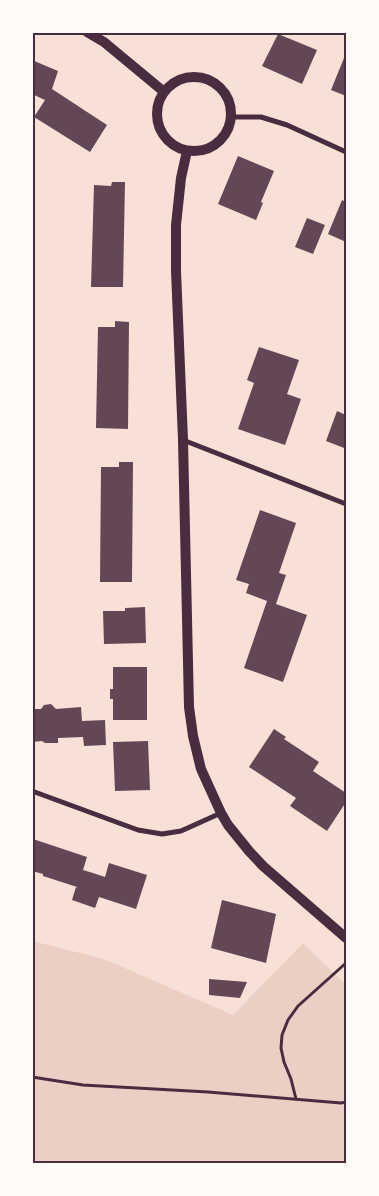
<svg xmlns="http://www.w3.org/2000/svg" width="379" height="1196" viewBox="0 0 379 1196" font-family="Roboto,sans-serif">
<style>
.green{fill:#ebcfc5}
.building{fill:#644757}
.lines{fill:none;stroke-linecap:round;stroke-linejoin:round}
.path{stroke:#4a2c40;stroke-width:3}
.minor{stroke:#4a2c40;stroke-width:5}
.secondary{stroke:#4a2c40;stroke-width:10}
.neatline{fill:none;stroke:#4a2c40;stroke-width:2}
</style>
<rect width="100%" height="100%" fill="#f7e1d7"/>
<path class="green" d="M32,941l72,18 129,56 70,-72 43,42v178h-313z"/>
<g class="building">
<path d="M278,34l39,16 -15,34 -40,-18z"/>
<path d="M346,53v43l-15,-6z"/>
<path d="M32,60l26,11 -6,18 55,36 -17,27 -56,-35 11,-17 -13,-6z"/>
<path d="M238,156l36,15 -13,31 2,1 -7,17 -38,-16z"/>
<path d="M112,182h13l-2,105h-32l3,-102 17,1z"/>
<path d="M342,200l4,2v40l-18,-8z"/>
<path d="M307,218l18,7 -12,29 -18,-7z"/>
<path d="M115,321l14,1 -1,107 -32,-1 2,-101h17z"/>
<path d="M259,347l40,13 -12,34 14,5 -16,46 -47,-16 16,-46 -7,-3z"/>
<path d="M337,411l9,4v28l-2,5 -18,-7z"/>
<path d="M119,462h14l-1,120h-32l1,-115h18z"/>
<path d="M260,510l36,13 -17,50 7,2 -10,29 31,11 -24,67 -39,-14 23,-67 -21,-8 3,-9 -13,-4z"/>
<path d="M145,607l1,36 -42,1 -1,-33h22v-3z"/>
<path d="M113,667h34v53h-34v-21h-3v-10h3z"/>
<path d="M51,704l5,5 25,-2 1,14 23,-1 1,25 -22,1 -1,-9 -25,1v5h-13l-3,-2 -10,1v-33h9l3,-4z"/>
<path d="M274,729l12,8 -2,2 35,23 -6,9 33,22v9l-19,29 -37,-25 6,-8 -47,-31z"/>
<path d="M148,741l2,49 -35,1 -2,-49z"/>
<path d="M33,839l54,18 -4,13 10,3 12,4 4,-14 38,12 -11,34 -37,-12 -4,11 -23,-8 4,-13v1l1,-1 -34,-11v-2l-11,-3z"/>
<path d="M222,900l54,14 -10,49 -55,-15z"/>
<path d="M209,979l38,3 -7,16 -31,-3z"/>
</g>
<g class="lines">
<g class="path">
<path d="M32,1077l51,8 125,7 133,11 5,-1"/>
<path d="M296,1099l-5,-20 -7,-17 -3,-14 1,-13 6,-15 10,-14 48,-43"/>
</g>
<g class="minor">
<path d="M231,117h30l26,8 59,27"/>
<path d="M183,440l163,64"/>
<path d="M32,791l106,39 24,4 19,-3 40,-18"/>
</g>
<g class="secondary">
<path d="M87,32l17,10 59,49"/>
<circle cx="194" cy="114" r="37"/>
<path d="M187,151l-6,27 -5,47v46l7,169 6,267 4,29 8,33 20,44 7,12 21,26 14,15 83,72"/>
</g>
</g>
<rect width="379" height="1196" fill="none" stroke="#fffaf5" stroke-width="68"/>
<rect x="34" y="34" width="311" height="1128" class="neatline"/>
</svg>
